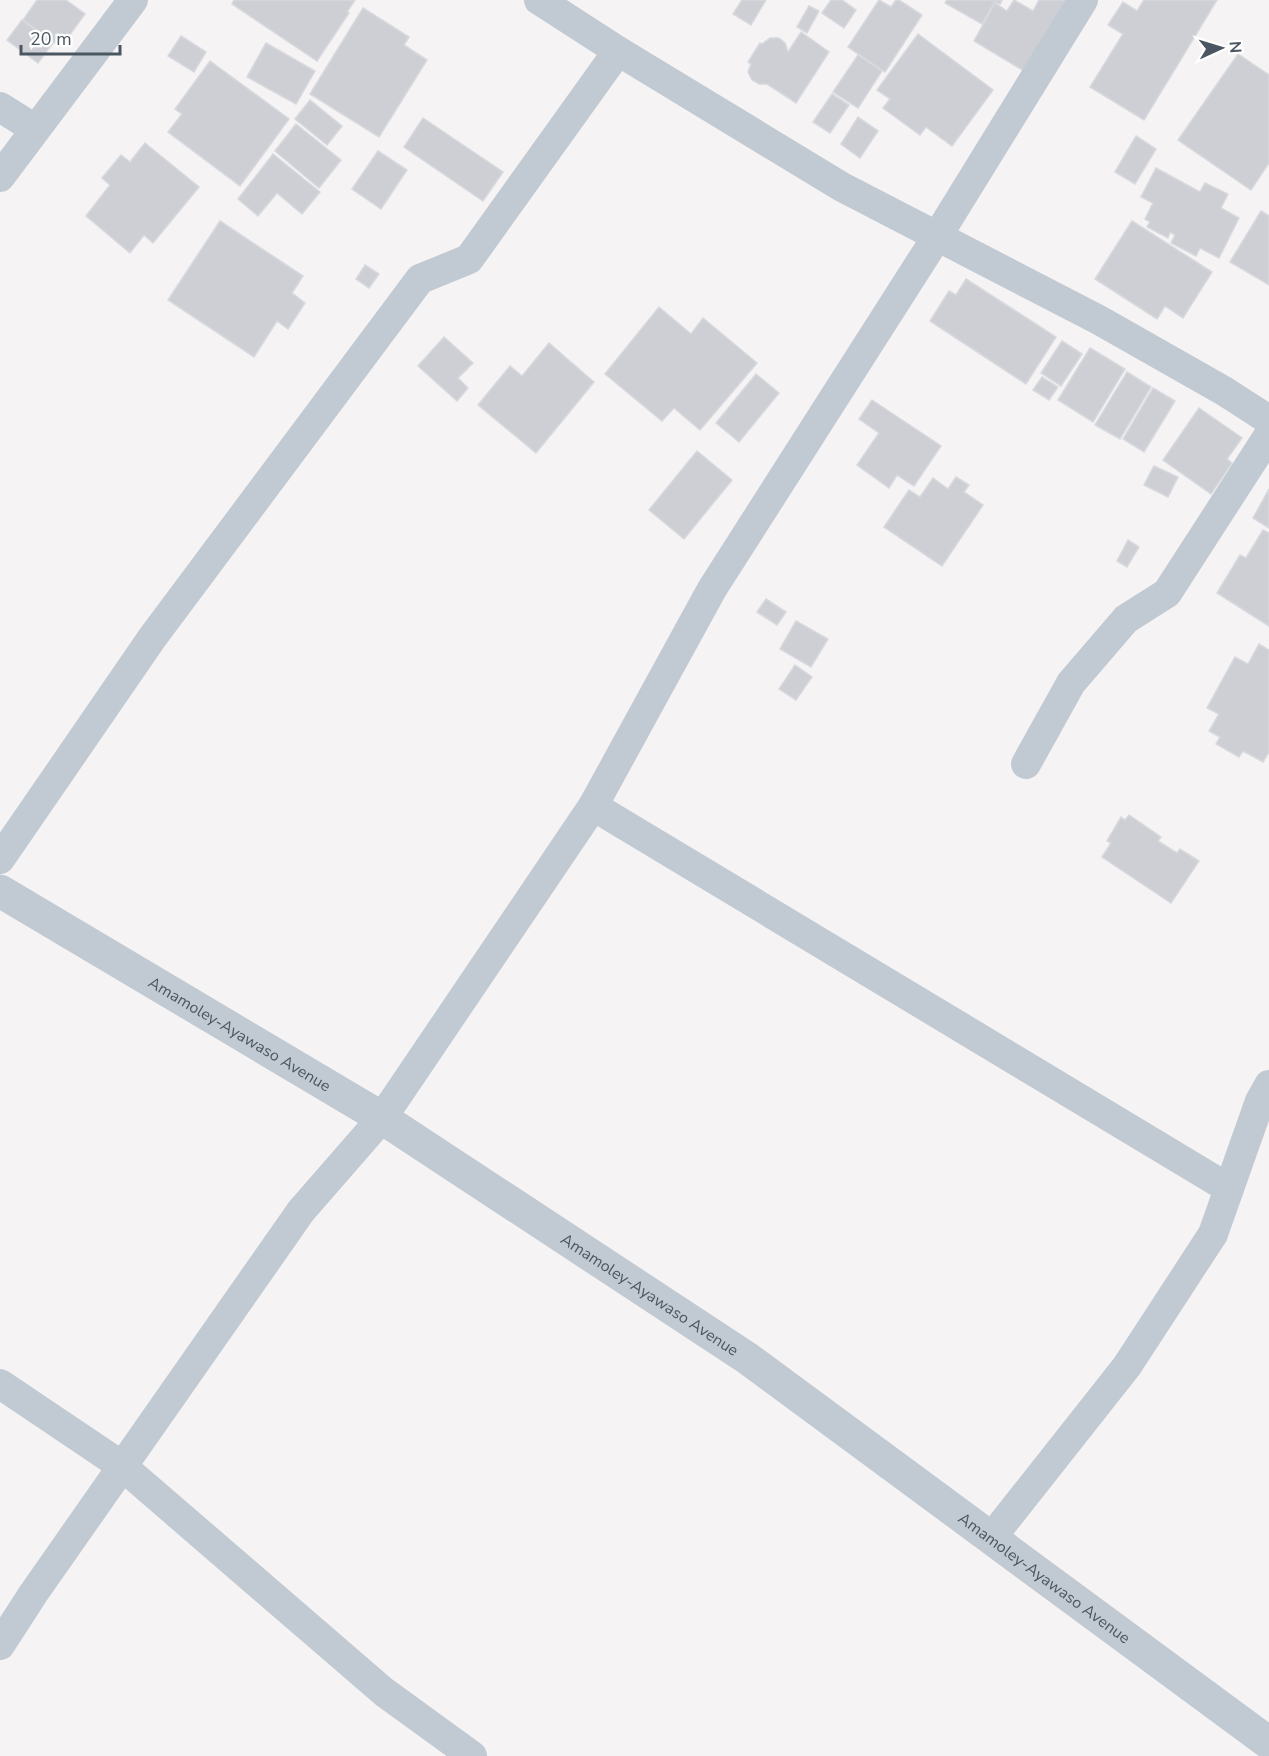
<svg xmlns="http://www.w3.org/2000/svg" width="1269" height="1756" viewBox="0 0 1269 1756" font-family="'Nunito Sans',sans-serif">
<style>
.building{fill:#cdcfd5;stroke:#d7d9de;stroke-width:1.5}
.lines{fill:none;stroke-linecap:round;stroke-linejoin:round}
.minor{stroke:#c1cad2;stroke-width:30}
.tertiary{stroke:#c1cad2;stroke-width:33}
.labels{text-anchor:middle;stroke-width:5;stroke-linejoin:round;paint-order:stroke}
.street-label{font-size:16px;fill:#4a5661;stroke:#fff}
</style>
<rect width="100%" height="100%" fill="#f5f3f3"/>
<g class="building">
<path d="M37,0h29l19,14 -24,33 -38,-27z"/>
<path d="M234,0h121l-8,12 2,1 -32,48 -85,-57z"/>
<path d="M742,0h24l-15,25 -18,-11z"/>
<path d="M831,0h11l14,10 -12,18 -22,-15z"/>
<path d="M879,0l12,7 5,-7h3l23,15 -37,57 -37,-25z"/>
<path d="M947,0h55l-2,4 -5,-2 -13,22 -37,-21z"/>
<path d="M1014,0l19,11 6,-11h33l-43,74 -55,-33 21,-38 12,8z"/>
<path d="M1144,0h73l-73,120 -54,-33 33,-53 -15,-9 15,-23 14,9z"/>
<path d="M809,6l10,5 -12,22 -10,-6z"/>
<path d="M363,8l46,29 -5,8 23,15 -48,77 -69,-43z"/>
<path d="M22,20l31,23 -15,20 -31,-23z"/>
<path d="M801,32l28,20 -33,51 -29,-19h-8l-7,-4 -4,-8 3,-8 -3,-2 12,-19 2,1 8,-6h9l6,5 3,9z"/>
<path d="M918,34l75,56 -41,56 -26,-19 -6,8 -37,-27 7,-9 -13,-9z"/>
<path d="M181,36l25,16 -12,20 -26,-16z"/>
<path d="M266,43l49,28 -19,33 -49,-27z"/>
<path d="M1238,54l31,21v88l-18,27 -73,-50z"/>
<path d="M858,55l24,16 -24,37 -25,-16z"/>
<path d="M210,61l79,58 -49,67 -72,-54 14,-18 -7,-5z"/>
<path d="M832,94l17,11 -19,28 -17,-11z"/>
<path d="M310,100l32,26 -15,19 -32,-26z"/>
<path d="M858,117l20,14 -18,27 -19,-14z"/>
<path d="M423,118l80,54 -20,29 -79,-54z"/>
<path d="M296,124l45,36 -22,28 -44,-37z"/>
<path d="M1136,136l20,13 -21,35 -20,-12z"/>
<path d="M145,143l54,44 -46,56 -9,-8 -14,18 -44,-37 24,-31 -8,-7 19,-23 9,7z"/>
<path d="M378,151l29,19 -26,39 -29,-20z"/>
<path d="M273,154l47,38 -18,22 -25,-21 -19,23 -20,-17z"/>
<path d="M1156,168l44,24 5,-9 23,11 -7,14 18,10 -20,40 -19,-10 -4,8 -25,-13 4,-8 -5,-3 -2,6 -21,-11 3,-5 -5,-3 8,-16 -12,-6z"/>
<path d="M1261,211l8,5v69l-39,-23z"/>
<path d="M220,221l83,55 -11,17 13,10 -17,26 -11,-8 -23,36 -86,-57z"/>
<path d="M1132,221l80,51 -29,46 -18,-12 -8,13 -62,-40z"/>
<path d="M365,265l14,9 -10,14 -13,-9z"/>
<path d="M966,279l90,58 -30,47 -96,-63 19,-30 7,4z"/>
<path d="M659,307l32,27 12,-16 54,45 -57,67 -26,-22 -12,13 -57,-47z"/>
<path d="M444,337l29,26 -15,15 10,10 -11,13 -39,-35z"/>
<path d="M1062,341l20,13 -21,32 -20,-13z"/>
<path d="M549,343l45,39 -58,71 -58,-48 32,-39 12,10z"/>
<path d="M1090,348l35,21 -32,53 -35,-22z"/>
<path d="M1127,372l24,15 -31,52 -25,-14z"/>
<path d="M756,374l23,19 -40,49 -23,-19z"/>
<path d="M1042,377l16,10 -9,13 -16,-10z"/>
<path d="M1153,388l22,13 -31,51 -21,-13z"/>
<path d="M872,400l69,46 -27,40 -17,-11 -8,13 -32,-23 22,-32 -20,-14z"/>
<path d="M1199,408l43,30 -15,21 5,4 -21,31 -48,-34z"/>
<path d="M697,451l35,29 -48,59 -35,-29z"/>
<path d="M1154,466l24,11 -10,20 -24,-12z"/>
<path d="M956,477l13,8 -5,7 19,13 -41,61 -58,-39 25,-37 11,7 13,-19 15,11z"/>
<path d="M1269,489v39l-16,-10z"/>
<path d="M1263,530l6,3v93l-52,-33 23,-38 6,3z"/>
<path d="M1128,540l11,7 -12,20 -10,-6z"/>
<path d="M766,599l20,13 -9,13 -20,-13z"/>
<path d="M796,621l32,18 -17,28 -31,-18z"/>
<path d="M1259,644l10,6v102l-6,10 -20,-11 -4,6 -23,-13 4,-7 -11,-6 10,-17 -12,-6 28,-51 13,7z"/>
<path d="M795,665l17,12 -16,23 -17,-11z"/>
<path d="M1129,815l32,22 -3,4 19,12 3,-4 19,12 -28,42 -69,-46 9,-14 -4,-2 14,-24 4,3z"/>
</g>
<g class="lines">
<g class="minor">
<path d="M539,0l79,51 224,136 257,133 125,71 45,29"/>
<path d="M0,107l35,22"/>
<path d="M0,177l133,-177"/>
<path d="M1026,764l45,-81 55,-64 41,-26 102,-158"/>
<path d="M593,806l635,382"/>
<path d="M0,859l152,-221 268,-359 49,-20 149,-208"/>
<path d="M0,1384l122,82 262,226 88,64"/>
<path d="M992,1537l135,-171 86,-132 47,-133 9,-16"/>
<path d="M0,1645l33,-51 268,-383 81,-93 211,-312 119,-217 226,-354 145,-235"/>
</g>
<path class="tertiary" id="s1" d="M0,891l382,227 365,240 522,385"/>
</g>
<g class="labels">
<g class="street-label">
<text dy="6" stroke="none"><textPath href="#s1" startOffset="279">Amamoley-Ayawaso Avenue</textPath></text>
<text dy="6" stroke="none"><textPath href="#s1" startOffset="765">Amamoley-Ayawaso Avenue</textPath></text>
<text dy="6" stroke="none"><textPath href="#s1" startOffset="1251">Amamoley-Ayawaso Avenue</textPath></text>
</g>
</g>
<g transform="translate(1221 48) rotate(86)" stroke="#ffffff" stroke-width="4.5" paint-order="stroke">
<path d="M0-4.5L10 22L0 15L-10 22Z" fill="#4a5661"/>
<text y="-9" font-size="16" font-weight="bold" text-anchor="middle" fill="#4a5661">N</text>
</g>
<path d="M21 45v9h99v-9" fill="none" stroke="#4a5661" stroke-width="3"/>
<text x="30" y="45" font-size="18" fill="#4a5661" stroke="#ffffff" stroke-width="4.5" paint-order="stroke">20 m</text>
</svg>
